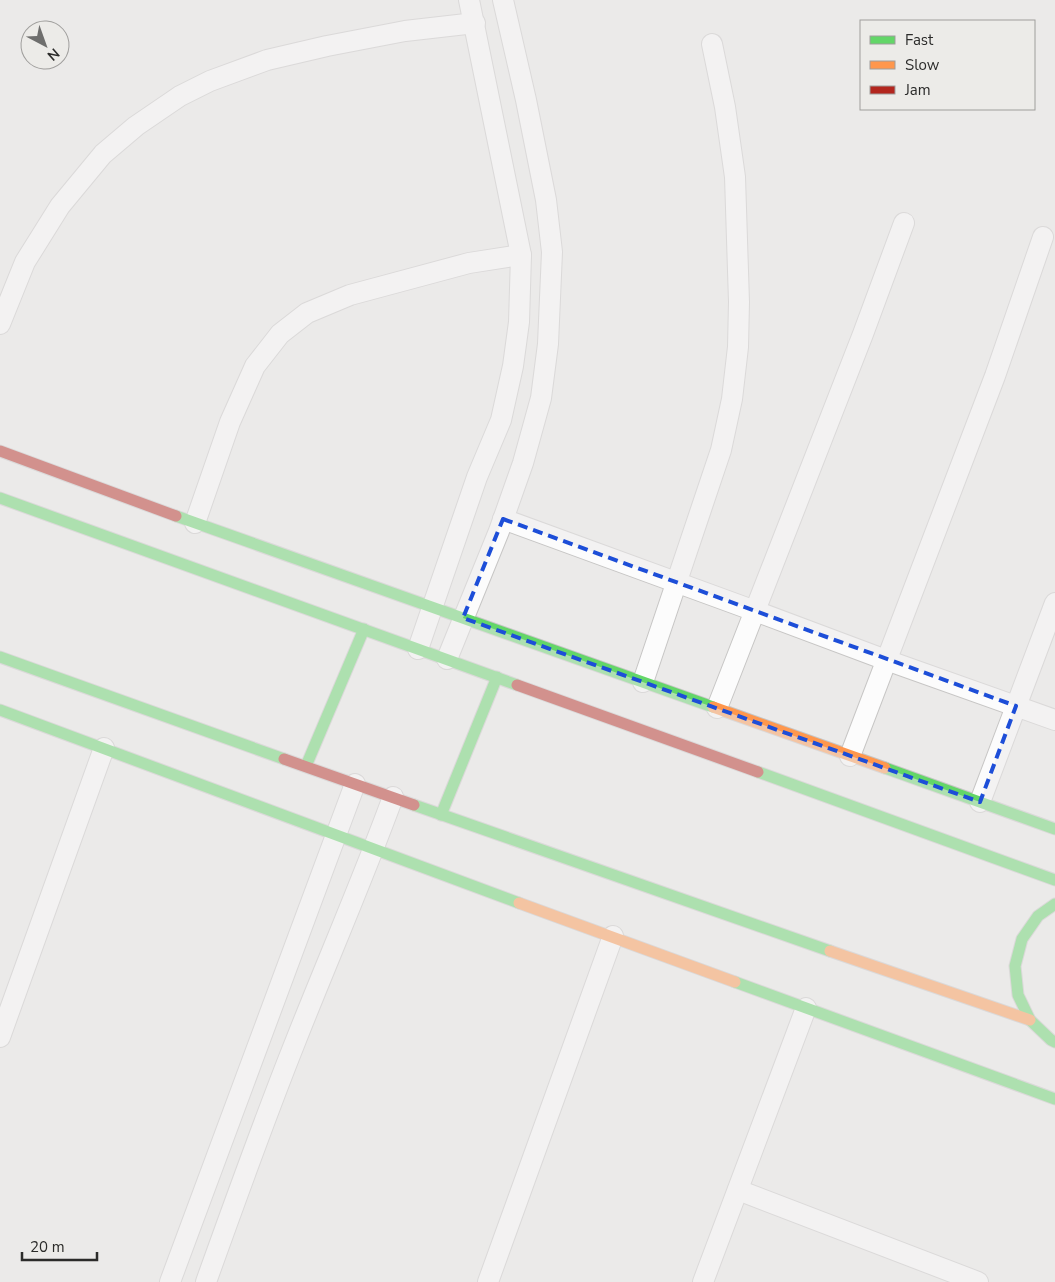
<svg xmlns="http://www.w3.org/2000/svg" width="1055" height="1282" viewBox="0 0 1055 1282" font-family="'Nunito Sans',sans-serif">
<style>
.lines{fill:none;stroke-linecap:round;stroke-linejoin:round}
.street-casing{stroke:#c7c6c5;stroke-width:22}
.fast-casing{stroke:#c7c6c5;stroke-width:13}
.slow-casing{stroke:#c7c6c5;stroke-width:13}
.jam-casing{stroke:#c7c6c5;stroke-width:13}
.street{stroke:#fcfcfc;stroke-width:20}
.fast{stroke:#63d668;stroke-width:11}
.slow{stroke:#ff974d;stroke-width:11}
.jam{stroke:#b3261e;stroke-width:11}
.marked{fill:none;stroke:#1d4ed8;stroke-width:4;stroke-dasharray:10 6;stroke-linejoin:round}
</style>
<rect width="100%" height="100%" fill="#ebeae9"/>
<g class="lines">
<defs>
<g id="street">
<path d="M0,324l25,-62 35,-56 43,-52 33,-28 44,-30 30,-15 57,-21 60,-14 78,-15 70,-8"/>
<path d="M503,519l252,92 131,49 169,60"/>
<path d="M195,523l35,-101 25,-56 25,-32 27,-21 43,-18 119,-32 52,-8"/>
<path d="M418,649l59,-172 24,-57 12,-54 6,-44 2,-67 -52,-255"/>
<path d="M447,659l52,-128 24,-68 18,-65 7,-54 4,-92 -6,-52 -20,-100 -23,-100"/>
<path d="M643,682l78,-232 11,-51 6,-52 1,-45 -4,-125 -10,-70 -13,-63"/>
<path d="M717,708l146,-374 41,-111"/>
<path d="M850,756l145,-380 48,-139"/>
<path d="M980,802l75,-199"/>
<path d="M0,1037l104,-289"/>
<path d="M738,1190l240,92"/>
<path d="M170,1282l185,-498"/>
<path d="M206,1282c29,-81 58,-162 90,-242 32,-81 67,-161 97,-243"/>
<path d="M488,1282l125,-346"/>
<path d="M703,1282l103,-274"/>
</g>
<g id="fast">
<path d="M0,498l517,187"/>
<path d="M176,516l537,191"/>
<path d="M0,657l284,102"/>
<path d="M0,710l519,193"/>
<path d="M306,766l58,-137"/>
<path d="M885,768l170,61"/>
<path d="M758,772l297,108"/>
<path d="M414,805l416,146"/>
<path d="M441,815l56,-138"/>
<path d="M1055,904l-17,12 -16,23 -7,27 3,29 12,25 21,20 4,2"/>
<path d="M735,982l320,117"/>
</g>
<g id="slow">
<path d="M713,707l172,61"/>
<path d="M519,903l216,79"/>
<path d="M830,951l200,69"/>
</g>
<g id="jam">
<path d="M0,451l176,65"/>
<path d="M517,685l241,87"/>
<path d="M284,759l130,46"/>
</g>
</defs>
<use href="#street" class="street-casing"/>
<use href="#fast" class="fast-casing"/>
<use href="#slow" class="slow-casing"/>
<use href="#jam" class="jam-casing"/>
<use href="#street" class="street"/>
<use href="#fast" class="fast"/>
<use href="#slow" class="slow"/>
<use href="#jam" class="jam"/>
</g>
<path d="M0 0H1055V1282H0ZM503,519l513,187 -36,96 -517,-184z" fill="#ebeae9" fill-opacity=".55" fill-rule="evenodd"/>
<path class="marked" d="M503,519l513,187 -36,96 -517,-184z"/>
<rect x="860" y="20" width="175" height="90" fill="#ecebe8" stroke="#9f9e9c"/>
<rect x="870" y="36" width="25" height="8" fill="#63d668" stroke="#9f9e9c"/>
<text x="905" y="45" font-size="15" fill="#2b2b2a">Fast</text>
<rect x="870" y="61" width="25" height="8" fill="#ff974d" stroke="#9f9e9c"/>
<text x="905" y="70" font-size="15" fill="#2b2b2a">Slow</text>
<rect x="870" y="86" width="25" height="8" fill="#b3261e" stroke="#9f9e9c"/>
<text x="905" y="95" font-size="15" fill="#2b2b2a">Jam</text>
<g transform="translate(45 45) rotate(139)"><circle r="24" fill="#ecebe8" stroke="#9f9e9c"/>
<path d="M0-4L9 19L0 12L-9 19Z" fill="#6e6e6d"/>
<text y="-8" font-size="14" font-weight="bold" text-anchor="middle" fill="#2b2b2a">N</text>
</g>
<path d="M22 1252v8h75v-8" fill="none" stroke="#2b2b2a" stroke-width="2.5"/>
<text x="30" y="1252" font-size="15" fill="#2b2b2a" stroke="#ecebe8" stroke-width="4" paint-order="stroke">20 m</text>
</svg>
